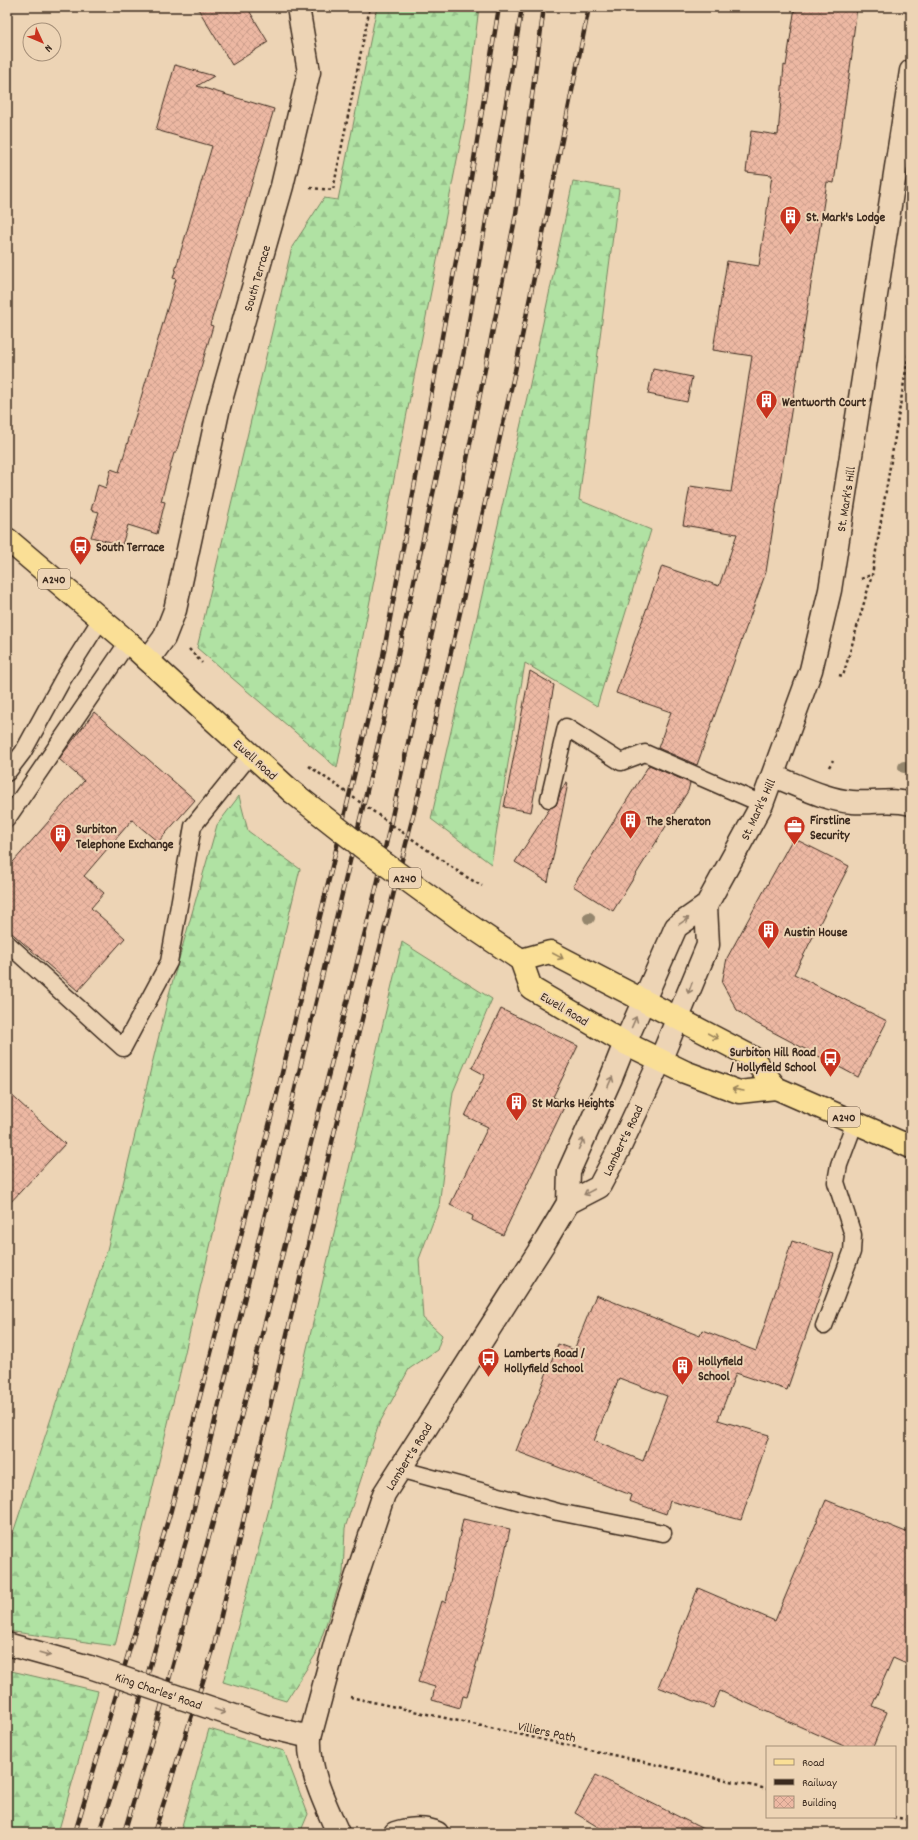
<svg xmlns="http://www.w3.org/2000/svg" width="918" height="1840" viewBox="0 0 918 1840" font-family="Dekko,sans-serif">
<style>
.forest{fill:url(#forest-firs);stroke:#768660}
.building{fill:url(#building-cross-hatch);stroke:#3b2a1e;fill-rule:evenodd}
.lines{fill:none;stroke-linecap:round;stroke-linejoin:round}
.service-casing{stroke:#3b2a1e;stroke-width:19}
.minor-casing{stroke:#3b2a1e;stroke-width:25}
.tertiary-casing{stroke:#3b2a1e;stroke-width:25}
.secondary-casing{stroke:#3b2a1e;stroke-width:25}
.primary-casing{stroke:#3b2a1e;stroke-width:25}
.path{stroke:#3b2a1e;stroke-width:2.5;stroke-dasharray:3 3;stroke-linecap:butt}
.service{stroke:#edd4b5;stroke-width:16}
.minor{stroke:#edd4b5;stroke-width:22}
.tertiary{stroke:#edd4b5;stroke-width:22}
.secondary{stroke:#edd4b5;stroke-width:22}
.primary{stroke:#fadf96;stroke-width:22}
.rail-casing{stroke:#3b2a1e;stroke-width:4.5}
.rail{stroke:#edd4b5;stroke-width:3;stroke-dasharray:9;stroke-linecap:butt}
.tertiary-bridge-casing{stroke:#3b2a1e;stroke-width:25;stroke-linecap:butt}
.primary-bridge-casing{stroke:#3b2a1e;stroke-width:25;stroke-linecap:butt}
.path-bridge{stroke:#3b2a1e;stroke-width:2.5;stroke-dasharray:3 3;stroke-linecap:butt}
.tertiary-bridge{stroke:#edd4b5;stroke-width:22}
.primary-bridge{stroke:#fadf96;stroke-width:22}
.tree{fill:#95866d}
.oneway{stroke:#947f6a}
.oneway2{stroke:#9a845a}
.labels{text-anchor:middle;stroke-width:4;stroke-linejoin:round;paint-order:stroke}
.shield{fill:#edd4b5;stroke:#705d4b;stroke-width:1}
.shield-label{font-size:12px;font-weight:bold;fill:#3b2a1e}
.poi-label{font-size:13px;font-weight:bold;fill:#3b2a1e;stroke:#edd4b5;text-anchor:start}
.street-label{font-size:13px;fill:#3b2a1e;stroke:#edd4b5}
</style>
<defs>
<pattern id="forest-firs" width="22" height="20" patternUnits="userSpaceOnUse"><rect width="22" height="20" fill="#b0e2a3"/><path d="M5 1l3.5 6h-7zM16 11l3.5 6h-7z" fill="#98c28c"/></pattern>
<pattern id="building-cross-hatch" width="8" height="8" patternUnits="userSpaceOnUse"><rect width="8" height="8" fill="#edb8a3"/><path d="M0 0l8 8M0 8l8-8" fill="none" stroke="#cc9e8c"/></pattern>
</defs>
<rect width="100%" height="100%" fill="#edd4b5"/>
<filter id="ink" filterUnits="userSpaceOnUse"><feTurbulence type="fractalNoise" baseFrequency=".025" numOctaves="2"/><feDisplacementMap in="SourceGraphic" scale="8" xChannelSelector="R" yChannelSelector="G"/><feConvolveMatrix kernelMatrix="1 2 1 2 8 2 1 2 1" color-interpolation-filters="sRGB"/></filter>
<g filter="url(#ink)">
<g class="forest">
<path d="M377,7h102l-13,107 -129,654 -140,-120 95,-401 32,-49 14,2z"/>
<path d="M573,181l46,8 -40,311 72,30 -54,176 -72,-43 -34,201 -60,-45 99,-435z"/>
<path d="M239,796l9,35 52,38 -185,777 -108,-15v-80l100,-301 62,-256 48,-169z"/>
<path d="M402,942l90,57 -39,93 -14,114 -20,53 4,59 19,17 -5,15 -28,19 -30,55 -34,104 -2,46 -27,80 -30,47 -63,-19 50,-188z"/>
<path d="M7,1670l91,21 -40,142h-51z"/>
<path d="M209,1729l75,22 24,63 -8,19h-120z"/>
</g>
<g class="building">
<path d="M197,7h50l21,35 -36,23z"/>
<path d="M795,7h62l-5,40h1l-19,136 -7,-1 -61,390 -69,193 -39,-17 13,-36 -55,-19 46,-127 57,20 18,-52 -54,-9 7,-39 41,6 21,-136 -39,-6 14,-89 32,5 13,-91 -26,-3 5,-41 27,4 6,-70 2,1z"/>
<path d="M175,65l39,11 -17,10 77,23 -64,216 3,1 -37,127h-2l-13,48 4,1 -8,32 -29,-9 -6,20 -31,-8 8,-25 -8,-2 7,-25 8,3 5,-19 8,3 57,-193 -3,-1 39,-132 -56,-16z"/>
<path d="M653,369l39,8 -5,25 -39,-8z"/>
<path d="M530,671l24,14 -23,127 -27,-5z"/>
<path d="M94,712l101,88 -37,42 -26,-22 -48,56 20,17 -13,15 34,30 -47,53 -71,-62v-60l77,-88 -25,-22z"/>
<path d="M649,765l41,18 -2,8 -75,120 -40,-25z"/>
<path d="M566,782l2,1 -20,99 -33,-20 35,-54 6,-3 5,-14z"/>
<path d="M793,838l56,28 -55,108 93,47 -29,56 -106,-56 -15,-11 -15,-27 5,-25z"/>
<path d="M501,1009l77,37 -25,51 13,6 -63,132 -31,-15 1,-4 -23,-11 38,-78 -23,-11 20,-41 -13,-7z"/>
<path d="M7,1091l58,53 -58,62z"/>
<path d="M792,1241l42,13 -47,136 -51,-17 -18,47 51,15 -28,85 -71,-19 -4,13 -37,-13 2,-6 -115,-44 42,-107 16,6 22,-55 104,41 2,-6 54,21zM619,1378l48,18 -24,65 -49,-20z"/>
<path d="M826,1500l85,34v132l-18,-8 -21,48 15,6 -14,35h-27l-126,-56 -7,17 -55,-21 40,-99 77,33z"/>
<path d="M463,1519l47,10 -15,68 -28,100 -4,-1 -3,12 -28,-8 3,-13 -17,-5 24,-81 4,2z"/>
<path d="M596,1775l115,58h-103l-33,-20z"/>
</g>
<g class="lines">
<defs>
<g id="service">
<path d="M7,773l16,-21 40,-73 38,-60"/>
<path d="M549,799l17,-72 55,35 24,-9 117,51"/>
<path d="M7,819l121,-177"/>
<path d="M7,943l116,105 46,-86 24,-136 57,-71"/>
<path d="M824,1326l28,-74 1,-17 -17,-53 3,-17 16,-43"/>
<path d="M399,1469l159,43 105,21"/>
</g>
<g id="minor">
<path d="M148,660l16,-22 11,-28 44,-203 63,-221 27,-114 -11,-65"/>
<path d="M773,776c25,9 52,24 79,26 21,2 39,-4 59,2"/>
</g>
<g id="tertiary">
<path d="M568,1203l31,-16 19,-36 42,-90"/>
<path d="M7,1644l83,23"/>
<path d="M264,1726l46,11"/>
<path d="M338,1833c-13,-30 -30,-62 -28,-96l29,-108 45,-135 162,-254 22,-37 1,-32 42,-93 14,-35"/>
<path d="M395,1833c12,-4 30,-6 42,0"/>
</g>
<g id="secondary">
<path d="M625,1043l51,-116 30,-21 56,-102 49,-134 19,-80 81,-519"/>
<path d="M660,1061l48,-116 -2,-39"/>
</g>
<g id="primary">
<path d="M7,539l121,103 163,149"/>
<path d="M463,921l58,39 10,28 94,55 60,29 54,20 37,-4"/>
<path d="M521,960l29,-8 202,105 24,31 135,59"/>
</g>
</defs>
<use href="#service" class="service-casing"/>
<use href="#minor" class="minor-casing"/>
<use href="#tertiary" class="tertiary-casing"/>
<use href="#secondary" class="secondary-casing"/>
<use href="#primary" class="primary-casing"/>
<g class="path">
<path d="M310,188l23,2 37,-183"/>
<path d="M861,579l10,-4"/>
<path d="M189,649l13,14"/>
<path d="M839,675l4,1 29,-101 39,-235"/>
<path d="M829,767l4,-7"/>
<path d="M350,1697l417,92"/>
<path d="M893,1817l18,3"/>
</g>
<use href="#service" class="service"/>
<use href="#minor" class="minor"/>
<use href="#tertiary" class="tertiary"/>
<use href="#secondary" class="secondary"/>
<use href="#primary" class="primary"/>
<defs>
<g id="rail">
<path d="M75,1833l96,-323 104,-408 108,-446 85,-460 31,-189"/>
<path d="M99,1833l25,-77 62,-215 197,-817 81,-373 58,-344"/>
<path d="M124,1833l29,-97 71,-253 153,-598 56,-256 83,-415 28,-207"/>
<path d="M154,1833l59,-183 131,-559 76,-303 95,-417 74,-364"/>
</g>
</defs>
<use href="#rail" class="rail-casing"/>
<use href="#rail" class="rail"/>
<defs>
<path id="tertiary-bridge" d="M90,1667l174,59"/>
<path id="primary-bridge" d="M291,791l75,59 97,71"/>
</defs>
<use href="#tertiary-bridge" class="tertiary-bridge-casing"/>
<use href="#primary-bridge" class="primary-bridge-casing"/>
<path class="path-bridge" d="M309,766l154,109 19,11"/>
<use href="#tertiary-bridge" class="tertiary-bridge"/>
<use href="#primary-bridge" class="primary-bridge"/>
</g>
<g class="tree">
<circle cx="904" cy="767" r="6"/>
<circle cx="589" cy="918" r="6"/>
</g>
<defs><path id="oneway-shaft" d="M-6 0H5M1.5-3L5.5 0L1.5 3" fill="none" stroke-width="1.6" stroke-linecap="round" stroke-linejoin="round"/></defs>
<g class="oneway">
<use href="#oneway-shaft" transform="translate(684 921) rotate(-35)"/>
<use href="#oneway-shaft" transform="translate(690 988) rotate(111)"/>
<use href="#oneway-shaft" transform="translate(634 1022) rotate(-66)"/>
<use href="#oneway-shaft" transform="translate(610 1082) rotate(-66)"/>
<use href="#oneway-shaft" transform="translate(581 1144) rotate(-65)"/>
<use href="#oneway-shaft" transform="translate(589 1192) rotate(152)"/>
<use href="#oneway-shaft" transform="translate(45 1654) rotate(16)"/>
<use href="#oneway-shaft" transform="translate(220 1711) rotate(19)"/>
</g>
<g class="oneway2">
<use href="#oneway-shaft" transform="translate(558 956) rotate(28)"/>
<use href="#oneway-shaft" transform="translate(713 1036) rotate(28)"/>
<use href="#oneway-shaft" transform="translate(738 1090) rotate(-170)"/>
</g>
</g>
<defs>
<symbol id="building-pin" viewBox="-11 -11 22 30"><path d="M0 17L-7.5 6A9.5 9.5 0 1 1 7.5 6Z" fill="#c8321e" stroke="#edd4b5"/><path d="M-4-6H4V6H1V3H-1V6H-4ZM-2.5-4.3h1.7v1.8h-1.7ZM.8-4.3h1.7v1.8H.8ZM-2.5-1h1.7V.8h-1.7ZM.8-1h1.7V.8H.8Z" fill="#fff"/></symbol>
<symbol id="bus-pin" viewBox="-11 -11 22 30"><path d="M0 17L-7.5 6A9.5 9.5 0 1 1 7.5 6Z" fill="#c8321e" stroke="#edd4b5"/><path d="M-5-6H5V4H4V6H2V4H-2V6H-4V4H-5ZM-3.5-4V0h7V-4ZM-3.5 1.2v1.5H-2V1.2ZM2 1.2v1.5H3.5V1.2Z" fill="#fff"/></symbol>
<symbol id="office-pin" viewBox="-11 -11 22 30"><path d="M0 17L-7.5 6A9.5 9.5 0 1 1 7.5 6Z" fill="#c8321e" stroke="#edd4b5"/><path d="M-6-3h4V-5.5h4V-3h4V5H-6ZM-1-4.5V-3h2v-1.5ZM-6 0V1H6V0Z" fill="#fff"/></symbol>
</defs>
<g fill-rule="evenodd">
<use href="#building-pin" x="778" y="204" width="25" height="34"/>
<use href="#building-pin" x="754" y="388" width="25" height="34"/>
<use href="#bus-pin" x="68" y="534" width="25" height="34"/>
<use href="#building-pin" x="618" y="808" width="25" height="34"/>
<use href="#office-pin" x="782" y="814" width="25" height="34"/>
<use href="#building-pin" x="48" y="822" width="25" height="34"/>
<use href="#building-pin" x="756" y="918" width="25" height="34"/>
<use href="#bus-pin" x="818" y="1046" width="25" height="34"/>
<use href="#building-pin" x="504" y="1090" width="25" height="34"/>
<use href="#bus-pin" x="476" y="1346" width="25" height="34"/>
<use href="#building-pin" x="670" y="1354" width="25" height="34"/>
</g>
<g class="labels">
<g class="shield">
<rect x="38" y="569" width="32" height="20" rx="3"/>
<rect x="389" y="868" width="32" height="20" rx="3"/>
<rect x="828" y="1107" width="32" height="20" rx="3"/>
</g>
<g class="shield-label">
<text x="54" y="583">A240</text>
<text x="405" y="882">A240</text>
<text x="844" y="1121">A240</text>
</g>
<g class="poi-label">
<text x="806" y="221">St. Mark's Lodge</text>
<text x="782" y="406">Wentworth Court</text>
<text x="96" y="551">South Terrace</text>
<text x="810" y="824">Firstline<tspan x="810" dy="15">Security</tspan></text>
<text x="646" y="825">The Sheraton</text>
<text x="76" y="833">Surbiton<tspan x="76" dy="15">Telephone Exchange</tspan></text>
<text x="784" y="936">Austin House</text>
<text x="816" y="1056" text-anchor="end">Surbiton Hill Road<tspan x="816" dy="15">/ Hollyfield School</tspan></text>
<text x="532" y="1107">St Marks Heights</text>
<text x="504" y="1357">Lamberts Road /<tspan x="504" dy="15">Hollyfield School</tspan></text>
<text x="698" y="1365">Hollyfield<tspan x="698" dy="15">School</tspan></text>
</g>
<g class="street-label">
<text transform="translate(256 278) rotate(-74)" y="5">South Terrace</text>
<text transform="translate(845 499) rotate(-81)" y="5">St. Mark's Hill</text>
<text transform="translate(256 759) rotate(42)" y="5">Ewell Road</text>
<text transform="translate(757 809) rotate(-65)" y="5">St. Mark's Hill</text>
<text transform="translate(565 1008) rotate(31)" y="5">Ewell Road</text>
<text transform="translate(622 1140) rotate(-64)" y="5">Lambert's Road</text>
<text transform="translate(408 1456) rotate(-58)" y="5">Lambert's Road</text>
<text transform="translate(159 1690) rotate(19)" y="5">King Charles' Road</text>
<text transform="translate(547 1731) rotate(12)" y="5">Villiers Path</text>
</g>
</g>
<rect width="918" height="1840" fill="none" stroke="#edd4b5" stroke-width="24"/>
<rect x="12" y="12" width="894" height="1816" fill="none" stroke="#3b2a1e" stroke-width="1.5" filter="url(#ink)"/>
<rect x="766" y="1746" width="130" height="72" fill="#edd4b5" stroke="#a69079"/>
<rect x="774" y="1759" width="20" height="6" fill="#fadf96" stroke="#a69079"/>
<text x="802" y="1766" font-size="12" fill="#3b2a1e">Road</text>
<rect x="774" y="1779" width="20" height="6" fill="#3b2a1e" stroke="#a69079"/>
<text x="802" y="1786" font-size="12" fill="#3b2a1e">Railway</text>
<rect x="774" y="1796" width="20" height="12" fill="url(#building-cross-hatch)" stroke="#a69079"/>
<text x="802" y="1806" font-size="12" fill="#3b2a1e">Building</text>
<g transform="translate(42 42) rotate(134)"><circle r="19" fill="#edd4b5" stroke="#a69079"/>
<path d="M0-3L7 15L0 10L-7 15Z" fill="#c8321e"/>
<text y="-6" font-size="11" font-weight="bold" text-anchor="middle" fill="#3b2a1e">N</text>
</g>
</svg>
